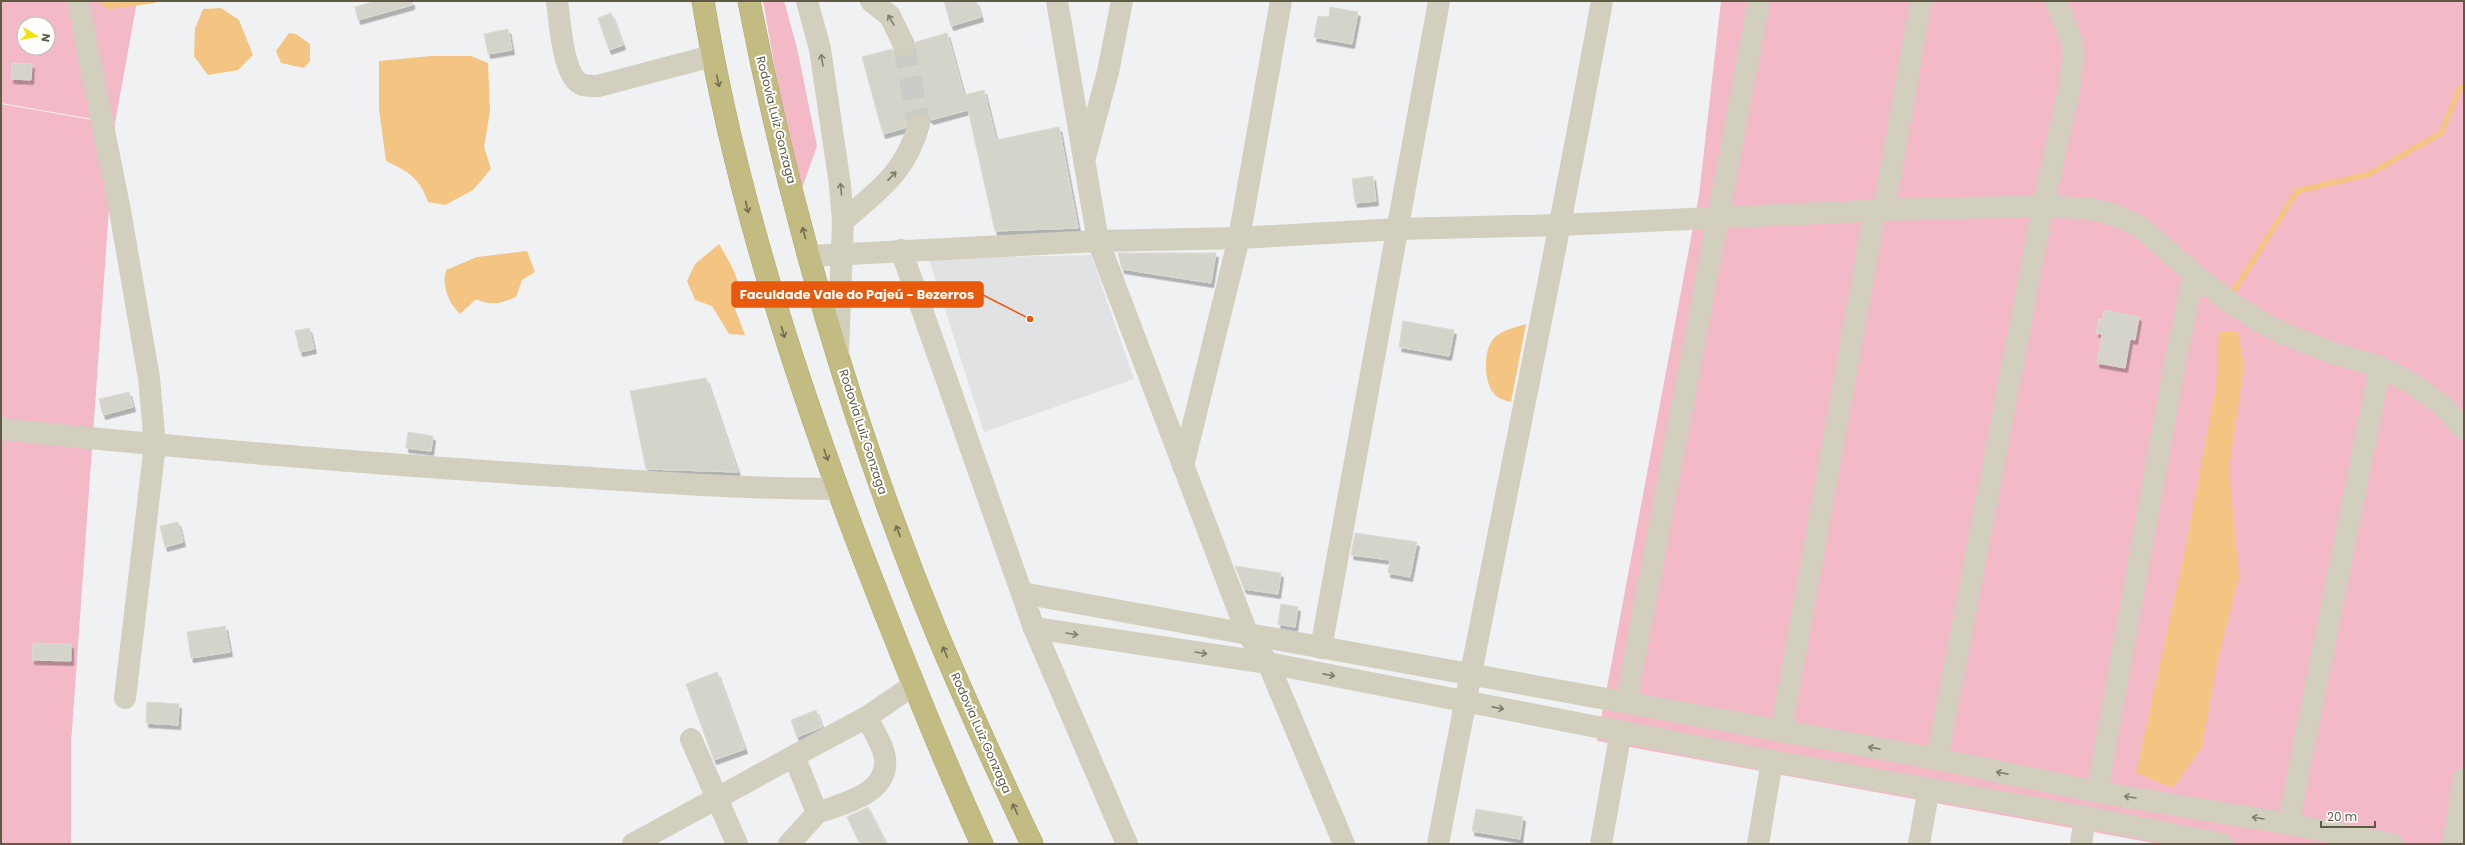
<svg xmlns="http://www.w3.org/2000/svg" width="2465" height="845" viewBox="0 0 2465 845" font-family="Poppins,sans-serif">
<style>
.education{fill:#e1e2e3}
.green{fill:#f3b9c7;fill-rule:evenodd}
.water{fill:#f4c483}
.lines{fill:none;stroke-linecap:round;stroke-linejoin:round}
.stream{stroke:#f4c483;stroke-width:5.5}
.building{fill:#d4d4ca;stroke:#dadbd2;filter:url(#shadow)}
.minor-tunnel{stroke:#cbcbc7;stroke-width:22;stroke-dasharray:22 11;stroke-linecap:butt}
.highway-casing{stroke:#aea76d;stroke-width:23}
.minor{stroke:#d2cfbe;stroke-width:22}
.highway{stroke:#c2bb82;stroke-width:22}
.oneway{stroke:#817d69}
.oneway2{stroke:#726d51}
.labels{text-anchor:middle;stroke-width:4;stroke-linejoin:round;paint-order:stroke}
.street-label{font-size:12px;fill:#5e5a45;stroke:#fff}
.leader{fill:none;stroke:#e8590c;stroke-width:1.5}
.callout-dot{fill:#e8590c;stroke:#fff;stroke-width:1.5}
.callout{fill:#e8590c;stroke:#e8590c;stroke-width:1.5}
.callout-label{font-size:13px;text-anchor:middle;font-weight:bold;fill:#fff}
</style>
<defs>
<filter id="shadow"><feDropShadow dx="2.5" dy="4.5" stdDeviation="0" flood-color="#0004"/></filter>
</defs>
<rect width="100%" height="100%" fill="#eff1f2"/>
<path class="education" d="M1091,255l43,124 -150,53 -55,-173z"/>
<g class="green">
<path d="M1,1h136l-22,122 -114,-20zM24,24h24v24h-24z"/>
<path d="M763,1h21l13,47 20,98 -19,53z"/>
<path d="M1721,1h743v843h-305l-562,-103 102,-546z"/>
<path d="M1,104l114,20 -44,620v100h-70z"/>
</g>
<g class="water">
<path d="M101,1h54v2l-46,6 -7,-4z"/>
<path d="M221,8l18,12 14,35 -15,15 -30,5 -14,-19 1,-27 8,-20z"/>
<path d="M289,33l7,1 14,10v17l-6,7 -23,-5 -5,-12z"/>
<path d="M431,56h40l17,7 2,48 -6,36 7,22 -18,21 -28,15 -17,-3c-8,-24 -19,-30 -42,-41l-7,-52v-48z"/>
<path d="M719,244c11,19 28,44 16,65l10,26 -16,-1 -17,-28 -17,-6 -8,-19 8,-17z"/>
<path d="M527,251l8,21 -13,8 -6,17c-15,7 -25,9 -40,2l-16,15c-12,-12 -18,-28 -14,-44l31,-13z"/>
<path d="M1526,324l-15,78c-3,-1 -8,-2 -12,-4 -16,-9 -17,-47 -5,-60 8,-8 22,-11 32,-14z"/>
<path d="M2219,331l19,1 6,34 -15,103 10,108 -22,86 -15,84 -29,41 -37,-15 49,-223 31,-164z"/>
</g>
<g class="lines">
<path class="stream" d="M2235,289l62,-98 72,-17 72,-41 18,-44 5,-3"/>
</g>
<g class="building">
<path d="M376,1h36v4l-54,15 -3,-13z"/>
<path d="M944,1h32l5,16 -30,9z"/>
<path d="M1330,7l28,5 -6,32 -38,-7 4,-21 11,1z"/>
<path d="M611,13l12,32 -14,5 -11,-32z"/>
<path d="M508,29l4,21 -24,4 -4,-20z"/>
<path d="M947,33l17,62 20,-5 12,50 63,-13 19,101 -83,3 -27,-121 -37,10 -8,-8h-7l-6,3 -5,13 -22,6 -21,-77 30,-8 5,7h12l6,-4 1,-10z"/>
<path d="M12,63l20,1 -1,16 -20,-1z"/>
<path d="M1373,176l3,25 -21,2 -3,-24z"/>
<path d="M1118,253h98l-5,30 -89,-14z"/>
<path d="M2104,310l35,7 -4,23 -5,-1 -5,29 -28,-5 5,-29 -6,-1 3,-14h4z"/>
<path d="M1403,321l51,9 -5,26 -50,-9z"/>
<path d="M309,328l5,21 -14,3 -5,-21z"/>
<path d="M706,378l32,94 -92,-3 -16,-78z"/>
<path d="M129,392l4,15 -30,8 -4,-16z"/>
<path d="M408,432l25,4 -2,15 -25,-3z"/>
<path d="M178,522l5,20 -18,5 -5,-21z"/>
<path d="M1355,533l62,9 -7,35 -22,-4 2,-13 -39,-5z"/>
<path d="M1235,566l46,7 -3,21 -34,-5z"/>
<path d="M1281,604l17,3 -3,20 -17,-3z"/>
<path d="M225,626l5,26 -39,6 -4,-26z"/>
<path d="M33,643l38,1v17l-39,-1z"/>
<path d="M717,672l28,77 -31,11 -28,-76z"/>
<path d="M147,702l32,2 -1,21 -32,-2z"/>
<path d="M816,710l6,17 -25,10 -6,-17z"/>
<path d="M868,807l19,37h-27l-13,-27z"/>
<path d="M1476,809l47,8 -3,22 -48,-8z"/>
</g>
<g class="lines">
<path class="minor-tunnel" d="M904,45l15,79"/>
<defs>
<g id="highway">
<path d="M703,1c31,187 89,368 156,545 39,101 78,200 123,298"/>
<path d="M749,1c41,212 105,431 187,630 30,72 63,143 96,213"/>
</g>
</defs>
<use href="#highway" class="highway-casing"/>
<g class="minor">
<path d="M78,1l42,210 29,167 6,67 -30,253"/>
<path d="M557,1c3,19 5,77 26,84 4,1 10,1 15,1l114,-30"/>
<path d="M807,1l13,48 20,136 3,36 -5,131"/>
<path d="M871,1l19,15 14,29"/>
<path d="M1057,1l41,240 149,392 21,30 76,181"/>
<path d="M1085,157l23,-85 14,-71"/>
<path d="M1884,210l37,-209"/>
<path d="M843,221c36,-31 63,-49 76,-97"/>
<path d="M901,250l133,378 93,216"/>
<path d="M810,256l288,-15 141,-3 159,-9 163,-4 323,-15 159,-4 47,3 22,5 27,12 55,48 33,26 30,20 25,13 48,19 50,15 33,17 30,22 21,23"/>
<path d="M1,429c180,19 361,34 542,46 98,6 196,14 295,14"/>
<path d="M1183,466l56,-228 42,-237"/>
<path d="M1022,593l915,166 160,33 191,32 104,20"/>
<path d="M1034,628l234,35 504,98 313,56 137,27"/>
<path d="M1321,648l118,-647"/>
<path d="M1626,703l133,-702"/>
<path d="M1781,732l94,-522"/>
<path d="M691,739l46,105"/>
<path d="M1937,759l106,-553 26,-116 4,-29 -1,-19 -16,-41"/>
<path d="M2097,792l78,-430 19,-88"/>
<path d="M817,813c25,-9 72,-19 68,-54 -1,-13 -13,-30 -18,-42"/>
<path d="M2288,824l92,-457"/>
<path d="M633,844l161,-88"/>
<path d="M789,844l28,-31 -23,-57 73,-39 45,-31"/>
<path d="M1438,844c53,-281 113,-561 164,-843"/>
<path d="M1601,844l20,-113"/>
<path d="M1758,844l14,-83"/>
<path d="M1919,844l10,-56"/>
<path d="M2081,844l4,-27"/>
<path d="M2453,844l11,-65"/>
</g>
<use href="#highway" class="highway"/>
</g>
<defs><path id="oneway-shaft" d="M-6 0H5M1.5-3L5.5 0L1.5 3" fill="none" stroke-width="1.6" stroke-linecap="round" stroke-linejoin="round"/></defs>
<g class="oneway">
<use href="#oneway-shaft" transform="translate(891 20) rotate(-121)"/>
<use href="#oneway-shaft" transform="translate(822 60) rotate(-99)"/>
<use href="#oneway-shaft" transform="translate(892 176) rotate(-47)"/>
<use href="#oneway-shaft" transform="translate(841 189) rotate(-95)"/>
<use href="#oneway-shaft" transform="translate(1072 634) rotate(9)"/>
<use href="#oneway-shaft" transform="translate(1201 653) rotate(9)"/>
<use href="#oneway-shaft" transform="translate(1329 675) rotate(11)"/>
<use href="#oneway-shaft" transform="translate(1498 708) rotate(11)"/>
<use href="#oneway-shaft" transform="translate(1874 748) rotate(-170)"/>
<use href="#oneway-shaft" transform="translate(2002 773) rotate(-169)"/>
<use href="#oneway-shaft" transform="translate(2130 797) rotate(-171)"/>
<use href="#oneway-shaft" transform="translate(2258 818) rotate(-171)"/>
</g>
<g class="oneway2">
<use href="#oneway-shaft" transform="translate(718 81) rotate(77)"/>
<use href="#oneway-shaft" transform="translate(747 207) rotate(76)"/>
<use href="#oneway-shaft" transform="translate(804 233) rotate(-105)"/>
<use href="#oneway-shaft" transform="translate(783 332) rotate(74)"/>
<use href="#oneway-shaft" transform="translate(826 455) rotate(71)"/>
<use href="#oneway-shaft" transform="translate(898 531) rotate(-111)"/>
<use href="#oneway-shaft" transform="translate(945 652) rotate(-114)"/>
<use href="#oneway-shaft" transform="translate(1015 809) rotate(-115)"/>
</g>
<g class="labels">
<g class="street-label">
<text transform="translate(776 120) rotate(76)" y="4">Rodovia Luiz Gonzaga</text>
<text transform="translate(863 432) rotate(72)" y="4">Rodovia Luiz Gonzaga</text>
<text transform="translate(981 733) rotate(66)" y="4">Rodovia Luiz Gonzaga</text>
</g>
</g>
<path class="leader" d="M1030 319L983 295"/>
<circle class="callout-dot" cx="1030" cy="319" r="4"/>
<rect class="callout" x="732" y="282" width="251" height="25" rx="4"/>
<g class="callout-label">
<text x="857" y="299">Faculdade Vale do Pajeú - Bezerros</text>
</g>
<rect width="2465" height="845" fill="none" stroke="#5e5a45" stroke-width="4"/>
<g transform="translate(36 36) rotate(100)"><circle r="19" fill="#ffffff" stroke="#bfbdb5"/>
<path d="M0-3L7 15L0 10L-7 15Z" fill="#f2e208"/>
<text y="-6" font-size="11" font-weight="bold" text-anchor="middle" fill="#5e5a45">N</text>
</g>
<path d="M2321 821v6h54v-6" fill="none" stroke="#5e5a45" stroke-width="2"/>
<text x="2327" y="821" font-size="12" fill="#5e5a45" stroke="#ffffff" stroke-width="3" paint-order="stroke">20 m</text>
</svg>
